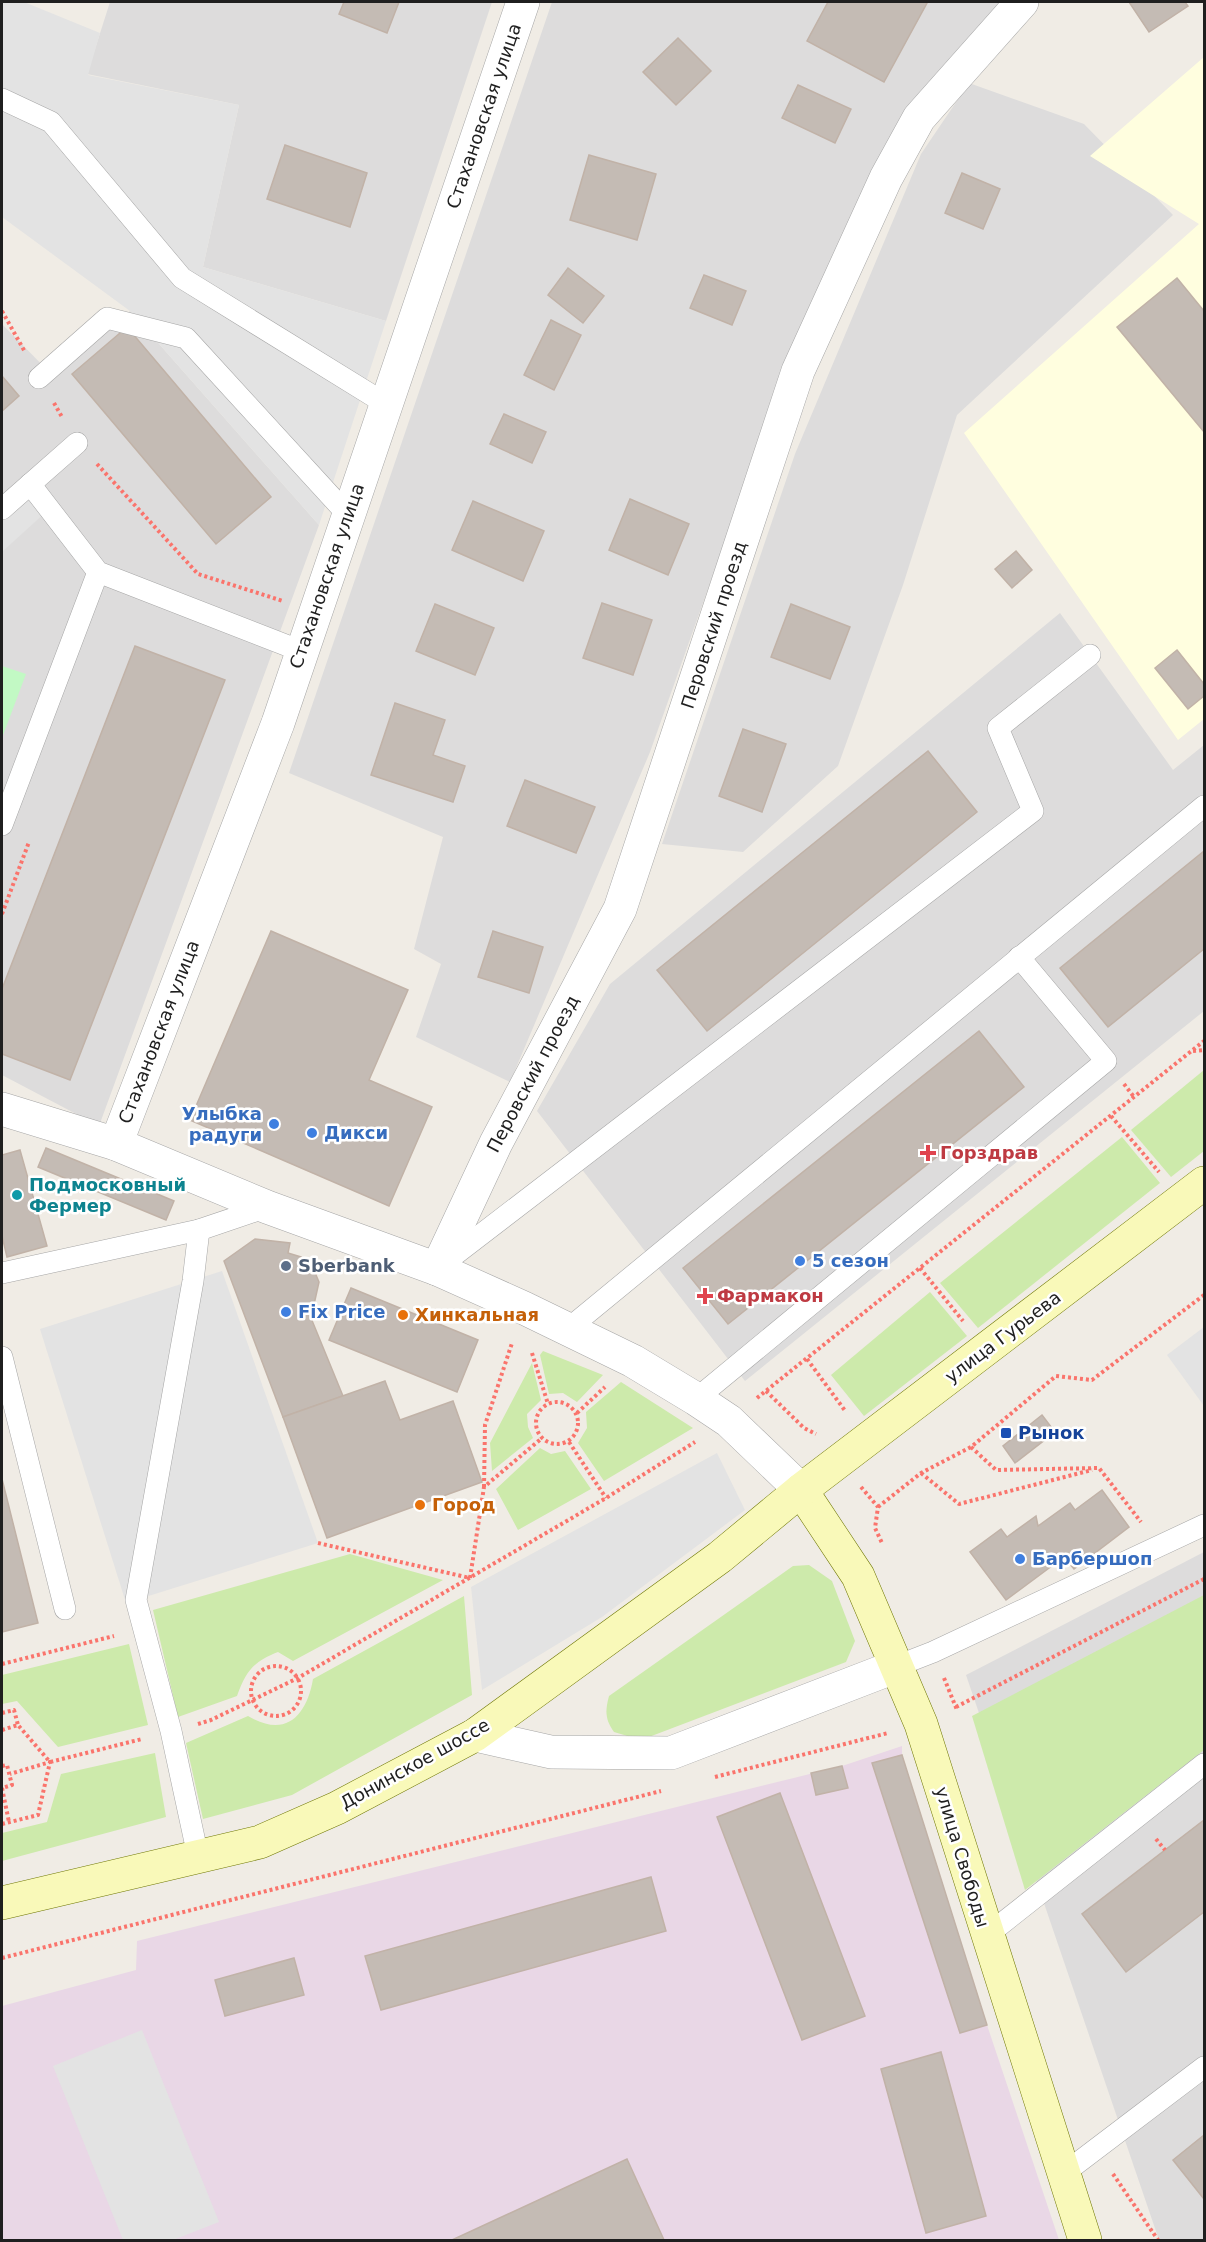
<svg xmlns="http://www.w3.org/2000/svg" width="1206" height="2242" viewBox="0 0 1206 2242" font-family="'DejaVu Sans',sans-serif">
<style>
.residential{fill:#dddcdc}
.industrial{fill:#e9d7e6}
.education{fill:#fffedf}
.grass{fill:#cdeaab}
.park{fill:#c2f9c4}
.parking{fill:#e3e3e3}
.building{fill:#c4bbb4;stroke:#c1b2a7;stroke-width:1.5}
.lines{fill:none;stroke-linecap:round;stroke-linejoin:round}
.lane-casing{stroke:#a6a6a6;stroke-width:22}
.street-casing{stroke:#a6a6a6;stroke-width:34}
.secondary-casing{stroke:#6f7705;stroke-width:34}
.path{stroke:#fa746c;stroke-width:4;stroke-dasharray:3 3;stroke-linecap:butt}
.lane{stroke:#fff;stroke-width:21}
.street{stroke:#fff;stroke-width:33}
.secondary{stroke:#f9f9b9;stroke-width:33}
.shop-dot{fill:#3f7fe0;stroke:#fff;stroke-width:2}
.health-dot{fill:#e0444e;stroke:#fff;stroke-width:2}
.culture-dot{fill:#0f9aa8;stroke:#fff;stroke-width:2}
.service-dot{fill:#5c6f8a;stroke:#fff;stroke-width:2}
.food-dot{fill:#e8710a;stroke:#fff;stroke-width:2}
.transit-dot{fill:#1a4fb4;stroke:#fff;stroke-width:2}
.labels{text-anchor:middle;stroke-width:5;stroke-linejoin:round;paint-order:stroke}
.street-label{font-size:18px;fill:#1f1f1f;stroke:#fff}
.shop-label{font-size:18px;font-weight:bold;fill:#366cbe;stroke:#fff;text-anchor:start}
.health-label{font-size:18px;font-weight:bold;fill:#be3a42;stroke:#fff;text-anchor:start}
.culture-label{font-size:18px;font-weight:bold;fill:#0d838f;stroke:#fff;text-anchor:start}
.service-label{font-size:18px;font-weight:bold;fill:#4e5e75;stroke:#fff;text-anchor:start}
.food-label{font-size:18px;font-weight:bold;fill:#c56008;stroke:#fff;text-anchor:start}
.transit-label{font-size:18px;font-weight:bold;fill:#164399;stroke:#fff;text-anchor:start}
</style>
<rect width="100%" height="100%" fill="#f0ece5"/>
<g class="residential">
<path d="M110,2h382l-106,319 -183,-54 36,-162 -152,-31z"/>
<path d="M552,2h450l-101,114 -160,380 -91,256 -140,330 -94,-45 25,-73 -27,-15 29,-112 -154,-64z"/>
<path d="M969,83l115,41 89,91 -216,200 -54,170 -65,181 -95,86 -81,-8 133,-390 126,-300z"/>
<path d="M130,311l189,214 -220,601 -97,-51v-751l53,54z"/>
<path d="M1060,613l113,157 31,-25v266l-459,370 -208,-270 73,-127z"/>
<path d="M1204,1552v688h-45l-193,-565z"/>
</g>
<path class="industrial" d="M902,1746v9l85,270 72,215h-1057v-234l134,-36 1,-29 705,-175z"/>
<path class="education" d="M1204,57v662l-26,21 -214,-307 235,-209 -109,-68z"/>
<g class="grass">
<path d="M1204,1070v81l-33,26 -40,-47z"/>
<path d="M1122,1137l38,46 -182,145 -38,-45z"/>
<path d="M930,1292l37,44 -103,80 -33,-41z"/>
<path d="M543,1351l60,24 -26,27 -14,-9 -14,1 -9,-39z"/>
<path d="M532,1363l9,37 -14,14 1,13 5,11 -41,33 -2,-28z"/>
<path d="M621,1382l72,46 -89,53 -26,-38 9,-15 -1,-16z"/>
<path d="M540,1448l11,6 14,-3 26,38 -73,41 -22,-41z"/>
<path d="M350,1554l93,26 -150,81 -15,-9c-25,10 -32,19 -41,44l-59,21 -25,-107z"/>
<path d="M809,1565l23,16 23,60 -9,21 -205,78 -27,-8c-9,-13 -9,-21 -5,-36l184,-130z"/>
<path d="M1204,1595v155l-179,140 -53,-174z"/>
<path d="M464,1596l8,99 -180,100 -89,24 -17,-76 62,-27c38,23 59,-1 65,-37z"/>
<path d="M129,1644l19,81 -90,22 -41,-46 -15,3v-29z"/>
<path d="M155,1753l11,64 -164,44v-28l45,-11 14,-48z"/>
</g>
<path class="park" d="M2,666l24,8 -24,64z"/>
<g class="parking">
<path d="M2,2h22l76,31 -12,42 151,30 -36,162 183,54 -67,204 -189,-214 -128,-94z"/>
<path d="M28,491l18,21 -44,40v-38z"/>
<path d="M222,1271l96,272 -192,60 -86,-274z"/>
<path d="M1204,1327v-1v80l-37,-51z"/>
<path d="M717,1453l28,57 -143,107 -120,73 -11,-103z"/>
<path d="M142,2030l77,192 -46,18h-50l-70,-174z"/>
</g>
<g class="building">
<path d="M344,2h55l-12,31 -48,-19z"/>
<path d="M828,2h97l2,1 -43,79 -77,-41z"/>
<path d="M1129,2h56l3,4 -39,26z"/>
<path d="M678,38l33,33 -35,34 -33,-33z"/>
<path d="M798,85l53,24 -16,34 -53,-25z"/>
<path d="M285,145l82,28 -17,54 -83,-28z"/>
<path d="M589,155l67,19 -19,66 -67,-20z"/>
<path d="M962,173l38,16 -17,40 -38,-16z"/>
<path d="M568,268l36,28 -21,27 -35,-28z"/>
<path d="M704,275l42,16 -14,34 -42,-17z"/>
<path d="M1177,278l27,33v121l-87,-105z"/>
<path d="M551,320l30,15 -27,55 -30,-15z"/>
<path d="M127,327l144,170 -55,47 -144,-170z"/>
<path d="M2,376l17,20 -17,15z"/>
<path d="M504,414l42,18 -14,31 -42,-19z"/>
<path d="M630,499l59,25 -21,51 -59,-25z"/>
<path d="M473,501l71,30 -21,50 -71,-31z"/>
<path d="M1016,551l16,19 -20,18 -17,-19z"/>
<path d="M602,603l50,17 -19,55 -50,-17z"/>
<path d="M435,604l59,24 -19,47 -59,-24z"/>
<path d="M791,604l59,23 -20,52 -59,-22z"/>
<path d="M135,646l90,34 -155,400 -68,-26v-65z"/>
<path d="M1177,650l27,34v12l-16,13 -33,-41z"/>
<path d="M395,703l50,17 -12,35 32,11 -12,36 -82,-27z"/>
<path d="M743,729l43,15 -24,68 -43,-16z"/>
<path d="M928,751l49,61 -270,219 -50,-61z"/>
<path d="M525,780l70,27 -19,46 -69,-27z"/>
<path d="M1204,851v98l-96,78 -48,-59z"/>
<path d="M271,931l137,59 -39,90 63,27 -43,99 -199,-86z"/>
<path d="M493,931l50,16 -14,46 -51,-16z"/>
<path d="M979,1031l45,56 -296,237 -45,-56z"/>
<path d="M46,1148l128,53 -8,19 -128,-53z"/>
<path d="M20,1150l27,96 -40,11 -5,-21v-81z"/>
<path d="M255,1239l35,4 -2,10 13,4 12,11 6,14 -8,36 32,78 -60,21 -59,-156z"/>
<path d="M351,1288l127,52 -21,52 -128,-52z"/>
<path d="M385,1381l15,39 53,-19 29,81 -155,56 -44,-121z"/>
<path d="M1042,1415l13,17 -40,31 -12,-17z"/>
<path d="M2,1479l36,144 -36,9z"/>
<path d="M1102,1490l27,37 -55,42 -10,-12 -58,43 -36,-48 31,-23 6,8 29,-21 2,10 32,-23 5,7z"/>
<path d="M902,1755l85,270 -27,8 -88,-270z"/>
<path d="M842,1766l6,22 -32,7 -5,-22z"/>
<path d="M780,1793l85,223 -63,24 -85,-223z"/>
<path d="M1204,1820v92l-78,60 -44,-58z"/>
<path d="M651,1877l15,54 -285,79 -16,-54z"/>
<path d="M294,1958l10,37 -79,21 -10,-36z"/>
<path d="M941,2052l45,164 -60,17 -45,-164z"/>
<path d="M1204,2135v64l-31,-39z"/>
<path d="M627,2159l37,81h-212z"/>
</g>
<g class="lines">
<defs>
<g id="lane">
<path d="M2,99l49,23 131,156 204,126"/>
<path d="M39,378l68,-60 79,20 162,177"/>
<path d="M30,484l68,88 203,79"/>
<path d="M2,509l75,-66"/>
<path d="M2,825l96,-253"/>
<path d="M444,1263l589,-452 -35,-83 92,-73"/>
<path d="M2,1273l197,-43 68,-23"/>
<path d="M568,1329l636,-523"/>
<path d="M2,1357l63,252"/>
<path d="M696,1399l410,-338 -87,-104"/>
<path d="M897,1666l36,-14 271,-127"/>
<path d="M198,1856l-27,-125 -35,-131 57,-319 6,-51"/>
<path d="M986,1936l218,-172"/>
<path d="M1063,2174l141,-107"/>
</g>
<g id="street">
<path d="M2,1109l114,35 151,63 170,62 87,39 109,53 63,38 33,22 72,69"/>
<path d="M116,1144l162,-421 245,-721"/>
<path d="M437,1269l59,-126 124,-234 178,-538 88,-193 33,-60 103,-116"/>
<path d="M475,1735l76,17 120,1 226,-87"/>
</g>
<g id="secondary">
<path d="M801,1490l57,86 63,148 164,516"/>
<path d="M2,1903l258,-61 77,-34 138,-73 245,-178 81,-67 403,-307"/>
</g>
</defs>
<use href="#lane" class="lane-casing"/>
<use href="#street" class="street-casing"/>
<use href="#secondary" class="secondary-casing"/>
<g class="path">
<path d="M2,311l23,41"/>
<path d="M54,403l8,14"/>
<path d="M97,464l101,110 85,27"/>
<path d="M2,914l27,-72"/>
<path d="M1193,1051l11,-1"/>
<path d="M1124,1084l10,13"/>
<path d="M1111,1116l48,56"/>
<path d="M920,1268l43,53"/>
<path d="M532,1353l16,51"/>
<path d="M807,1359l39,53"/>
<path d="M766,1391l38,37 12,6"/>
<path d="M757,1398l447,-357"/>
<circle cx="557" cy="1423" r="21"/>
<path d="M577,1413l28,-26"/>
<path d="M569,1442l37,56"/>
<path d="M971,1447l25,23 103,-2 42,54"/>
<path d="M921,1473l38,31 133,-34"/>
<path d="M484,1487l1,-62 27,-82"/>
<path d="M861,1487l17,20 -3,21 7,15"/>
<path d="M878,1507l43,-34 50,-26 85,-71 36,4 112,-85"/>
<path d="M318,1543l152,35 14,-91 58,-49"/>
<path d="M2,1664l112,-28"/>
<circle cx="276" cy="1691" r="25"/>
<path d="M944,1678l13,32"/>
<path d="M956,1707l248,-128"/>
<path d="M2,1713l12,-3 4,15"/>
<path d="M198,1724l13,-4 87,-42 308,-180 89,-56"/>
<path d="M2,1730l16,-5 32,37 92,-23"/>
<path d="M2,1766l5,-1 5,20 -10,3"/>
<path d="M715,1777l173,-44"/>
<path d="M2,1788l7,34"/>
<path d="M2,1824l36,-9 12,-53 -40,12"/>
<path d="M1156,1839l9,11"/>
<path d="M2,1958l659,-167"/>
<path d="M1113,2174l45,66"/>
</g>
<use href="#lane" class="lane"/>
<use href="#street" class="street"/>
<use href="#secondary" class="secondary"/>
</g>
<g class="shop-dot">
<circle cx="274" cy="1124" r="6"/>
<circle cx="312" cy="1133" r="6"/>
<circle cx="800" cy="1261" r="6"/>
<circle cx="286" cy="1312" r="6"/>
<circle cx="1020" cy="1559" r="6"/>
</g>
<g class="health-dot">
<path d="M925 1144h6v6h6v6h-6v6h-6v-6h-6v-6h6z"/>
<path d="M702 1287h6v6h6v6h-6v6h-6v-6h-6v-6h6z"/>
</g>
<circle class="culture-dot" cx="17" cy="1195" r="6"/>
<circle class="service-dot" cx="286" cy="1266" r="6"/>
<g class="food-dot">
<circle cx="403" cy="1315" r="6"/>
<circle cx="420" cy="1505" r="6"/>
</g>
<rect class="transit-dot" x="1000" y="1427" width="12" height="12" rx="3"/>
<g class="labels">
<g class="street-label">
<text transform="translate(484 116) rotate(-71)" y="6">Стахановская улица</text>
<text transform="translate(327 576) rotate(-71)" y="6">Стахановская улица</text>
<text transform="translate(714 625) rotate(-72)" y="6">Перовский проезд</text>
<text transform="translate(159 1032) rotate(-69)" y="6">Стахановская улица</text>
<text transform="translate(533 1074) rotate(-62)" y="6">Перовский проезд</text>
<text transform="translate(1003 1337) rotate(-37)" y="6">улица Гурьева</text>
<text transform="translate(415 1764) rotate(-29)" y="6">Донинское шоссе</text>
<text transform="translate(962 1857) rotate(73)" y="6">улица Свободы</text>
</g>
<g class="shop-label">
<text x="262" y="1120" text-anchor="end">Улыбка<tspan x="262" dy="21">радуги</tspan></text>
<text x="324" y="1139">Дикси</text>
<text x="812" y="1267">5 сезон</text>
<text x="298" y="1318">Fix Price</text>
<text x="1032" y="1565">Барбершоп</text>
</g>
<g class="health-label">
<text x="940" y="1159">Горздрав</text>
<text x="717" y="1302">Фармакон</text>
</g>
<g class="culture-label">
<text x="29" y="1191">Подмосковный<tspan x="29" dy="21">Фермер</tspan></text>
</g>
<g class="service-label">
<text x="298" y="1272">Sberbank</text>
</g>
<g class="food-label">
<text x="415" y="1321">Хинкальная</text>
<text x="432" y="1511">Город</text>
</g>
<g class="transit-label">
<text x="1018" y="1439">Рынок</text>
</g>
</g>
<rect width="1206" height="2242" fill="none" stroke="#1f1f1f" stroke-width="6"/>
</svg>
